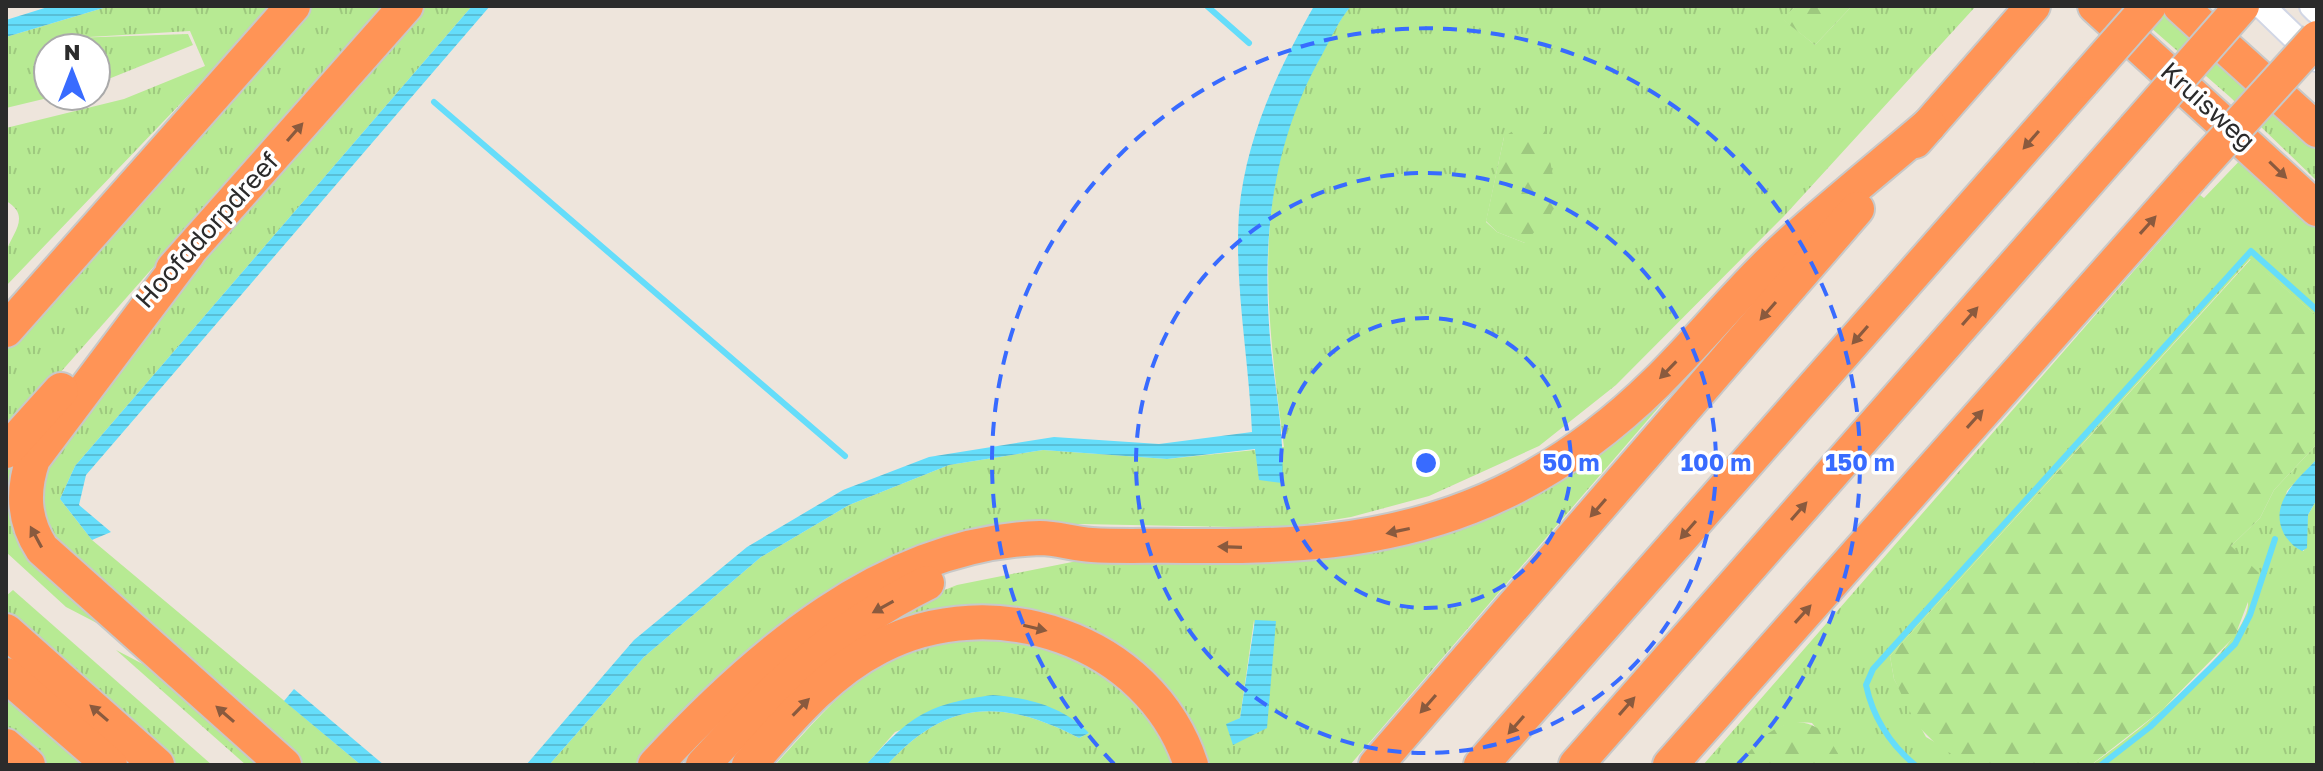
<svg xmlns="http://www.w3.org/2000/svg" width="2323" height="771" viewBox="0 0 2323 771" font-family="'Golos Text',sans-serif">
<style>
.grass{fill:url(#grass-tufts);fill-rule:evenodd}
.forest{fill:url(#forest-firs)}
.water{fill:url(#water-rules)}
.lines{fill:none;stroke-linecap:round;stroke-linejoin:round}
.stream{stroke:#65ddfa;stroke-width:6}
.minor-casing{stroke:#d1d6e5;stroke-width:28}
.highway-casing{stroke:#c8c8c8;stroke-width:38}
.minor{stroke:#fff;stroke-width:24}
.highway{stroke:#ff9456;stroke-width:34}
.highway-bridge-casing{stroke:#c8c8c8;stroke-width:38;stroke-linecap:butt}
.highway-bridge{stroke:#ff9456;stroke-width:34}
.oneway{fill:#8a5a3e}
.ring{fill:none;stroke:#386bff;stroke-width:4;stroke-dasharray:14 10}
.labels{text-anchor:middle;stroke-width:7;stroke-linejoin:round;paint-order:stroke}
.street-label{font-size:26px;fill:#2b2b2b;stroke:#fff}
.centre{fill:#386bff;stroke:#fff;stroke-width:4}
.ring-label{font-size:24px;text-anchor:middle;font-weight:bold;fill:#386bff;stroke:#fff;stroke-width:7;stroke-linejoin:round;paint-order:stroke}
</style>
<defs>
<pattern id="grass-tufts" width="24" height="20" patternUnits="userSpaceOnUse" patternTransform="scale(2)"><rect width="24" height="20" fill="#b7ea93"/><path d="M3 7l-1-3M5 7V3M7 7l1-3M15 17l-1-3M17 17v-4M19 17l1-3" fill="none" stroke="#9ec97f"/></pattern>
<pattern id="forest-firs" width="22" height="20" patternUnits="userSpaceOnUse" patternTransform="scale(2)"><rect width="22" height="20" fill="#b7ea93"/><path d="M5 1l3.5 6h-7zM16 11l3.5 6h-7z" fill="#9ec97f"/></pattern>
<pattern id="water-rules" width="6" height="5" patternUnits="userSpaceOnUse" patternTransform="scale(2)"><rect width="6" height="5" fill="#65ddfa"/><path d="M0 2.5h6" fill="none" stroke="#58bed6"/></pattern>
</defs>
<rect width="100%" height="100%" fill="#eee5dc"/>
<g class="grass">
<path d="M110,6h164l-268,280c0,-10 -3,-25 0,-34 6,-19 26,-36 0,-51v-73l118,-29 81,-33 -15,-35 -118,7 116,-4 5,11 -97,39v-36h-48v48h8l-50,12v-71z"/>
<path d="M307,6h77l-378,428v-91z"/>
<path d="M425,6h47l-397,460 -15,33 32,41 269,225h-64l-258,-239 -4,-44 137,-188z"/>
<path d="M1351,6h445l-13,13 32,26 37,-39h124l-191,209 -169,170 -77,61 -110,50 -78,21 -68,11 -204,-4 -105,13 -329,228h-96l95,-108 117,-100 88,-52 100,-40 94,-15 124,9 117,-12c-18,-136 -35,-264 35,-388 10,-18 19,-38 32,-53zM1504,137l21,106 -28,-11 -11,-10z"/>
<path d="M2126,6h30l161,145v30l-87,-84z"/>
<path d="M2246,154l71,69v93l-67,-57 -360,397 4,23 32,58 48,28h-129l-33,-42c-36,-4 -51,17 -74,42h-35l497,-570 4,3z"/>
<path d="M1656,394l9,6 -315,365h-152l-68,-98 -205,-45 -184,143h-16l49,-64 138,-98 45,-18 115,-23h205l64,-5 60,-11 57,-19zM1254,620l13,107 -40,-2 13,-7z"/>
<path d="M2317,444v15l-30,32 -7,24 19,34 5,2 4,-36 9,-16v266h-226c36,-24 154,-117 157,-160 1,-17 -12,-42 -17,-59l29,-28 14,-28z"/>
<path d="M14,454l3,53 124,139 -75,-39 -60,-55v-87z"/>
<path d="M13,590l199,175h-39l-154,-136 -13,-15v-18z"/>
<path d="M988,638c81,7 155,47 186,127h-287c60,-67 116,-66 192,-27l10,-5 -96,-38 -98,37 -29,33h-91c70,-76 102,-122 213,-127z"/>
<path d="M116,650l65,34 94,81h-29z"/>
<path d="M6,689l87,76h-48l-39,-34z"/>
</g>
<g class="forest">
<path d="M1796,6h56l-37,39 -33,-26z"/>
<path d="M1544,127l14,77 -33,39 -28,-11 -11,-11 18,-84 13,-9z"/>
<path d="M2251,259l66,57v128l-43,46 -14,28 -29,28 28,27 -24,63 -72,73 -72,56h-117l-34,-17 -24,-24 -22,-45 -4,-23z"/>
<path d="M1793,722c31,0 37,19 52,43h-107c16,-19 30,-37 55,-43z"/>
</g>
<g class="water">
<path d="M51,6h59l-104,31v-17z"/>
<path d="M472,6h18l-404,469 -7,30 32,27 -19,8 -32,-41 15,-33z"/>
<path d="M1314,6h37c-12,14 -20,32 -28,47 -53,92 -62,192 -52,296 5,46 14,89 11,134l-23,-3 -4,-31 -88,10 -124,-9 -94,15 -100,40 -88,52 -117,100 -95,108h-23l108,-125 113,-93 96,-57 86,-33 125,-20 105,7 93,-12c-3,-73 -18,-147 -13,-220 7,-75 39,-142 75,-206z"/>
<path d="M2317,459v40l-9,16 -1,33 -5,3c-7,-3 -13,-9 -18,-17 -16,-31 14,-55 33,-75z"/>
<path d="M1255,620l21,1 -9,107 -34,17 -7,-21 14,-6z"/>
<path d="M294,689l90,76h-23l-77,-64z"/>
<path d="M993,695c36,3 69,11 96,38l-10,5c-76,-39 -132,-40 -192,27h-21c44,-49 61,-61 127,-70z"/>
</g>
<g class="lines">
<g class="stream">
<path d="M1207,6l42,37"/>
<path d="M434,102l411,354"/>
<path d="M1915,765c-25,-21 -42,-47 -49,-80l7,-16 378,-418 66,59"/>
<path d="M2101,765l49,-38 85,-83 15,-29 25,-76"/>
</g>
<defs>
<g id="minor">
<path d="M2262,6l55,53"/>
<path d="M2312,6l5,5"/>
</g>
<g id="highway">
<path d="M2095,6l222,203"/>
<path d="M2180,6l137,124"/>
<path d="M1915,141l118,-135"/>
<path d="M188,253l-155,206c-11,32 -10,61 9,90l242,216"/>
<path d="M173,269l233,-263"/>
<path d="M6,330l287,-324"/>
<path d="M6,451l55,-61"/>
<path d="M6,631l151,134"/>
<path d="M6,675l104,90"/>
<path d="M6,746l22,19"/>
<path d="M655,765c100,-108 229,-222 385,-227 17,0 34,6 52,7 32,2 65,0 97,1 98,1 189,-3 281,-39 69,-27 133,-72 186,-124 45,-44 84,-94 130,-136 46,-42 95,-81 143,-122"/>
<path d="M703,765c69,-76 131,-136 224,-182"/>
<path d="M749,765c39,-44 77,-91 130,-118 113,-59 271,-9 312,118"/>
<path d="M1376,765l481,-556"/>
<path d="M1481,765l602,-684"/>
<path d="M1576,765l559,-637"/>
<path d="M1670,765l522,-589"/>
</g>
</defs>
<use href="#minor" class="minor-casing"/>
<use href="#highway" class="highway-casing"/>
<use href="#minor" class="minor"/>
<use href="#highway" class="highway"/>
<defs>
<g id="highway-bridge">
<path d="M2083,81l66,-75"/>
<path d="M2135,128l107,-122"/>
<path d="M2192,176l125,-138"/>
</g>
</defs>
<use href="#highway-bridge" class="highway-bridge-casing"/>
<use href="#highway-bridge" class="highway-bridge"/>
</g>
<defs><path id="oneway-solid" d="M-6-.8H1V-3.2L6.5 0L1 3.2V.8H-6Z" transform="scale(2)"/></defs>
<g class="oneway">
<use href="#oneway-solid" transform="translate(295 132) rotate(-49)"/>
<use href="#oneway-solid" transform="translate(2031 140) rotate(131)"/>
<use href="#oneway-solid" transform="translate(2278 170) rotate(44)"/>
<use href="#oneway-solid" transform="translate(2148 225) rotate(-48)"/>
<use href="#oneway-solid" transform="translate(1768 311) rotate(131)"/>
<use href="#oneway-solid" transform="translate(1970 316) rotate(-49)"/>
<use href="#oneway-solid" transform="translate(1860 335) rotate(131)"/>
<use href="#oneway-solid" transform="translate(1668 370) rotate(134)"/>
<use href="#oneway-solid" transform="translate(1975 419) rotate(-48)"/>
<use href="#oneway-solid" transform="translate(1598 508) rotate(131)"/>
<use href="#oneway-solid" transform="translate(1799 511) rotate(-49)"/>
<use href="#oneway-solid" transform="translate(1688 530) rotate(131)"/>
<use href="#oneway-solid" transform="translate(1398 531) rotate(168)"/>
<use href="#oneway-solid" transform="translate(36 537) rotate(-118)"/>
<use href="#oneway-solid" transform="translate(1230 547) rotate(-178)"/>
<use href="#oneway-solid" transform="translate(883 607) rotate(151)"/>
<use href="#oneway-solid" transform="translate(1803 614) rotate(-48)"/>
<use href="#oneway-solid" transform="translate(1035 628) rotate(13)"/>
<use href="#oneway-solid" transform="translate(1428 704) rotate(131)"/>
<use href="#oneway-solid" transform="translate(1627 706) rotate(-49)"/>
<use href="#oneway-solid" transform="translate(801 707) rotate(-46)"/>
<use href="#oneway-solid" transform="translate(99 713) rotate(-139)"/>
<use href="#oneway-solid" transform="translate(225 714) rotate(-139)"/>
<use href="#oneway-solid" transform="translate(1516 725) rotate(131)"/>
</g>
<g class="ring">
<circle cx="1426" cy="463" r="145"/>
<circle cx="1426" cy="463" r="290"/>
<path d="M1114 764A434 434 0 1 1 1738 764"/>
</g>
<g class="labels">
<g class="street-label">
<text transform="translate(2208 106) rotate(42)" y="9">Kruisweg</text>
<text transform="translate(207 230) rotate(-48)" y="9">Hoofddorpdreef</text>
</g>
</g>
<circle cx="1426" cy="463" r="12" class="centre"/>
<g class="ring-label">
<text x="1571" y="471">50 m</text>
<text x="1716" y="471">100 m</text>
<text x="1860" y="471">150 m</text>
</g>
<rect width="2323" height="771" fill="none" stroke="#2b2b2b" stroke-width="16"/>
<g transform="translate(72 72)"><circle r="38" fill="#ffffff" stroke="#aaaaaa" stroke-width="2"/>
<path d="M0-6L14 30L0 20L-14 30Z" fill="#386bff"/>
<text y="-12" font-size="22" font-weight="bold" text-anchor="middle" fill="#2b2b2b">N</text>
</g>
</svg>
